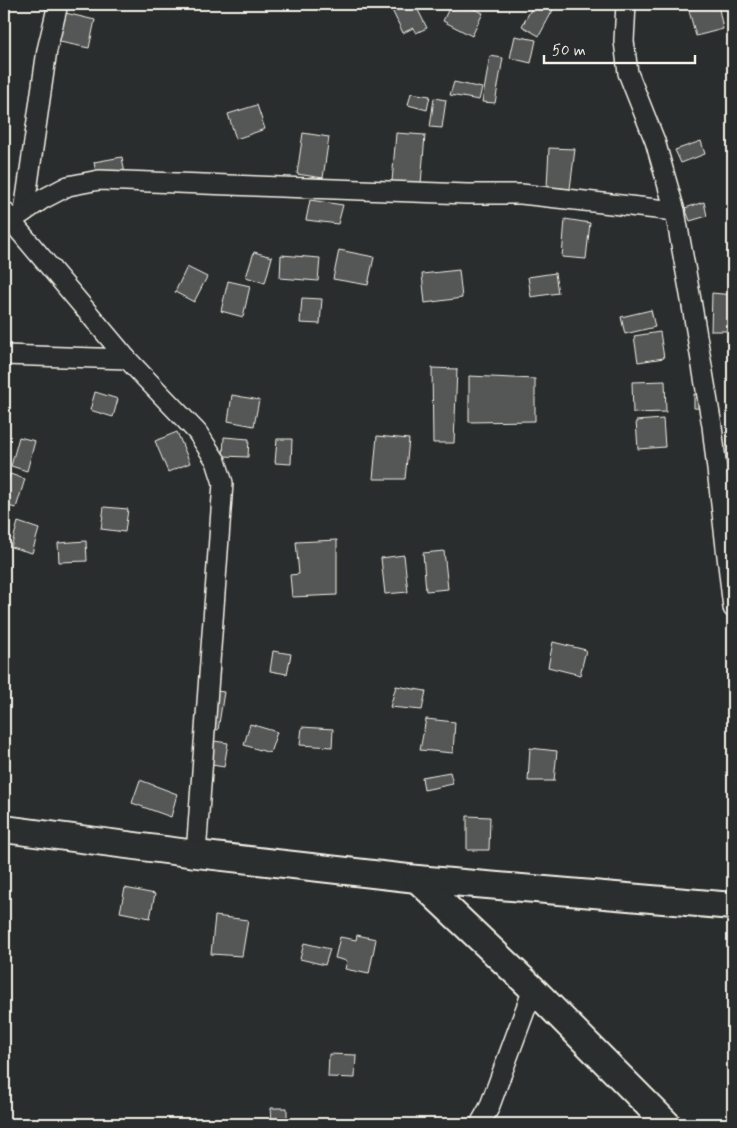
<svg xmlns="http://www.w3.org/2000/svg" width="737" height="1128" viewBox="0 0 737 1128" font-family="Mynerve,sans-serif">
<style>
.building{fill:#555756;stroke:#f4f1e8}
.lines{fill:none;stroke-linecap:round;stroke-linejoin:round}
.street-casing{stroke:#f4f1e8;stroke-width:22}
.secondary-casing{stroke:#f4f1e8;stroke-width:30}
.street{stroke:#2a2d2e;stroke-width:19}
.secondary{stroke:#2a2d2e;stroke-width:26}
</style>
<rect width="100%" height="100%" fill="#2a2d2e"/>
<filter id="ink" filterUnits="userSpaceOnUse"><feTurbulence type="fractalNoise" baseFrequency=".02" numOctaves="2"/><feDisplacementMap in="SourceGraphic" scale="10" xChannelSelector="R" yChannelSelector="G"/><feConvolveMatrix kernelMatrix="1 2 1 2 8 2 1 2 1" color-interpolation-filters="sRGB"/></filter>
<g filter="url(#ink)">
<g class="building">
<path d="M400,4h15l12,24 -11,5 -3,-5 -10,5 -12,-25z"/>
<path d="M451,4h12l20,9 -11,23 -29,-15z"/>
<path d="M534,4h8l11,6 -14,26 -17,-10z"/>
<path d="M687,4h31l5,25 -27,7z"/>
<path d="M61,12l34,8 -6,28 -34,-7z"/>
<path d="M515,36l21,4 -5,23 -21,-5z"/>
<path d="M490,56l13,2 -8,45 -13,-1z"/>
<path d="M454,82l28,6 -3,12 -29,-5z"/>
<path d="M411,93l19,3 -3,14 -19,-5z"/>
<path d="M434,98l12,2 -4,28 -12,-1z"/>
<path d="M257,105l8,24 -29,10 -8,-25z"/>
<path d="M303,133l26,4 -6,41 -26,-4z"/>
<path d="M396,133l29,2 -4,49 -29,-2z"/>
<path d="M701,141l4,13 -24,9 -6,-13z"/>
<path d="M549,148l26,1 -5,40 -23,-2z"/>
<path d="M122,157l3,17 -28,5 -3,-17z"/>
<path d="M310,200l33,5 -5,19 -32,-4z"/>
<path d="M704,202l3,14 -17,5 -5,-13z"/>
<path d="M565,219l25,4 -4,36 -24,-2z"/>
<path d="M339,250l35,7 -6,28 -35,-6z"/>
<path d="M254,252l18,5 -7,26 -19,-6z"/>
<path d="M281,255l39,3 -2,23 -38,-3z"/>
<path d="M187,267l20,10 -13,25 -19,-10z"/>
<path d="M459,270l3,28 -37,5 -3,-29z"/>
<path d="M555,273l3,20 -27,4 -3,-20z"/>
<path d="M228,281l22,5 -7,31 -22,-6z"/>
<path d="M712,293l21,2v36h-22z"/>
<path d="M302,298l20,1 -2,25 -20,-1z"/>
<path d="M651,310l4,17 -30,7 -4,-17z"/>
<path d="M660,332l4,26 -26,4 -4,-26z"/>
<path d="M432,368l25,1 -3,74h-21z"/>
<path d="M469,376l66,3v42l-66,1z"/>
<path d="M665,381l1,31 -33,1 -1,-31z"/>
<path d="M95,392l23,7 -5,18 -23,-7z"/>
<path d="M715,393l1,16 -22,-1v-14z"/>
<path d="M232,395l27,5 -5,26 -26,-5z"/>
<path d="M663,419l2,28 -27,2 -2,-28z"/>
<path d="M177,432l13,31 -22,9 -13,-31z"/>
<path d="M377,436l32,3 -4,40h-32z"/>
<path d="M19,437l16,4 -8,30 -16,-5z"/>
<path d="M224,437l25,2 -1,18 -25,-1z"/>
<path d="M277,439h15l-1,25 -16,-1z"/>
<path d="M10,474l15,5 -9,29 -12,-3v-10z"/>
<path d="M104,507l24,2 -3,23 -24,-3z"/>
<path d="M18,522l21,7 -7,24 -21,-6z"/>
<path d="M337,540v55l-45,2 -2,-22 9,-1 -3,-32z"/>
<path d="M86,541l1,20 -28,1 -1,-19z"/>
<path d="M444,551l4,38 -22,2 -3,-38z"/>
<path d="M404,555l4,37 -23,2 -4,-36z"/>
<path d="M553,642l33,8 -6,25 -32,-8z"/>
<path d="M273,651l18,3 -4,20 -17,-3z"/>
<path d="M396,686l30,5 -4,19 -32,-3z"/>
<path d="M204,689l20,3 -6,38 -17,-2z"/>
<path d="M426,719l29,3 -2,31 -33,-3z"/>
<path d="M250,724l27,8 -7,21 -26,-8z"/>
<path d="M302,727l31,2 -1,18 -32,-2z"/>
<path d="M207,740l21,3 -4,24 -18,-3z"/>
<path d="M530,748l27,3 -3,30h-26z"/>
<path d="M450,772l3,12 -29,6 -2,-13z"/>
<path d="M140,780l37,14 -6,23 -39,-14z"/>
<path d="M467,816l23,1 -1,33h-22z"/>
<path d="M125,888l30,6 -5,24 -30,-6z"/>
<path d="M215,916l33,4 -6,36 -31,-2z"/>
<path d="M357,935l19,4 -7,35 -24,-5 2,-8 -12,-3 5,-21 16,3z"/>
<path d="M304,943l26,6 -5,16 -25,-6z"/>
<path d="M329,1054l27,1 -1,23 -27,-1z"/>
<path d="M271,1108h16v16h-15z"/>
</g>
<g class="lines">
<defs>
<g id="street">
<path d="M626,4l-2,37 4,32 27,68 20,70 16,89 21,126 21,182"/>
<path d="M4,211l7,10 116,138 70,73 19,29 7,22 -27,371"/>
<path d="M24,212l23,-162 11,-46"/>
<path d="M11,221l32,-22 25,-13 31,-6 368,14h54l154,17"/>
<path d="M4,355l123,4"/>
<path d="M480,1124l9,-16 44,-119"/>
</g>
<g id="secondary">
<path d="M4,829l192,25 221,25 316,27"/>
<path d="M417,879l116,110 134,135"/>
</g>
</defs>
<use href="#street" class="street-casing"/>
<use href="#secondary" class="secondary-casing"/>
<use href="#street" class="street"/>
<use href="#secondary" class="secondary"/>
</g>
</g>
<rect width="737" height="1128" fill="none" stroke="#2a2d2e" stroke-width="20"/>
<rect x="10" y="10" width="717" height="1108" fill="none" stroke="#f4f1e8" stroke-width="2" filter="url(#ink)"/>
<path d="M544 55v8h151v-8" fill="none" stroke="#f4f1e8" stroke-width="2.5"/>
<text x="552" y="55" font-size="15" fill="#f4f1e8" stroke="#2a2d2e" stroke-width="4" paint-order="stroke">50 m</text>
</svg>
